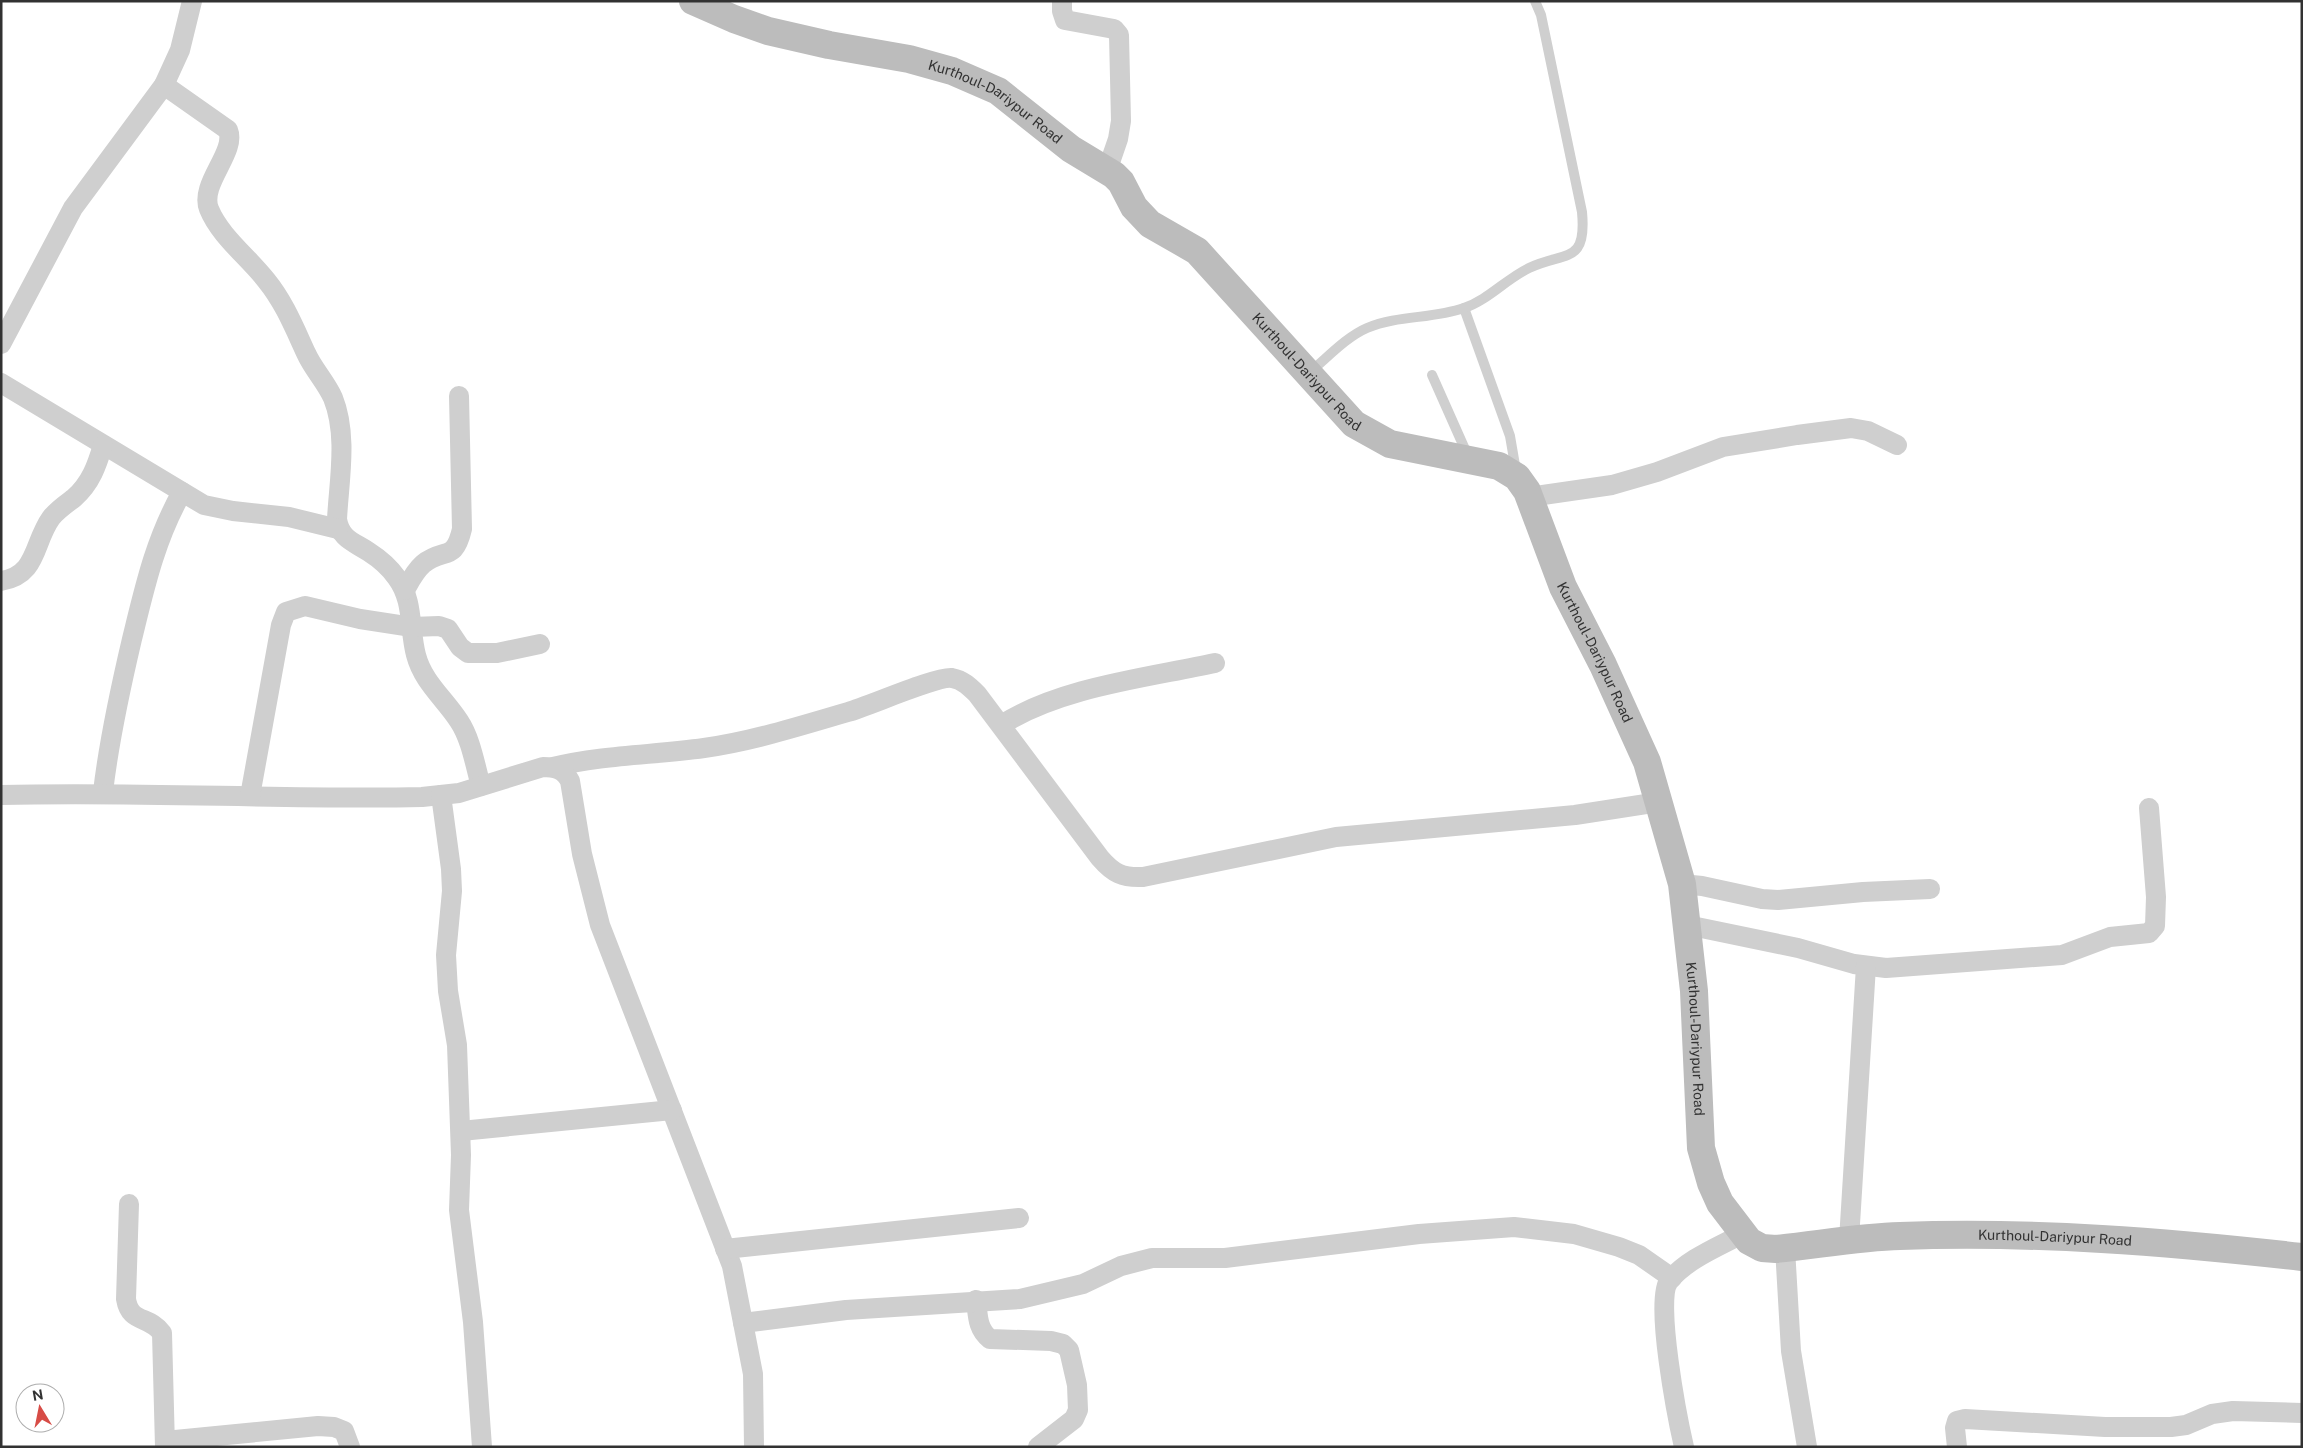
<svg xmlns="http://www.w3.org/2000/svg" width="2303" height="1448" viewBox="0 0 2303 1448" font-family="'Public Sans',sans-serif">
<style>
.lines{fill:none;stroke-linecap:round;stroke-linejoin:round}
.lane{stroke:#cfcfcf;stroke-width:10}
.street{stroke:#cfcfcf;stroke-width:20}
.secondary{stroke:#bcbcbc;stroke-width:28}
.labels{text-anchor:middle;stroke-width:5;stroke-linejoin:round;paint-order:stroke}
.street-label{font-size:14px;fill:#323232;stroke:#fff}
</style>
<rect width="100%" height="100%" fill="#fff"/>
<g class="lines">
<g class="lane">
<path d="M1464,308l46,128 6,35"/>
<path d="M1310,372c17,-14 36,-35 57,-44 31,-13 65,-9 97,-20 24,-8 42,-29 65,-40 36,-17 58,-3 53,-56l-41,-197 -6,-14"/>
<path d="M1432,375l36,81"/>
</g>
<g class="street">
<path d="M1062,1v10l3,9 49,9 5,6 2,86 -3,18 -11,32"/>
<path d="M164,85l64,45c9,22 -29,54 -19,79 11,27 39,48 57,71 18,22 28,47 40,73 7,16 20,29 27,45 15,37 6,83 4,121 3,20 17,23 32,33 11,7 21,16 28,26 17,23 12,51 19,77 7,27 28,43 43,66 12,18 16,44 22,65"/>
<path d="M1,344l72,-136 91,-123 16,-35 12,-49"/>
<path d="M1,383l203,122 29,6 56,6 49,12"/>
<path d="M1529,497l83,-12 45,-13 66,-25 74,-12 54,-7 17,3 29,14"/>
<path d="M1,581c37,-6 32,-38 50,-63 6,-8 15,-14 23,-20 17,-15 23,-33 29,-53"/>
<path d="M405,590c5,-9 10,-19 18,-26 21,-17 31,-1 39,-35l-3,-133"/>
<path d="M1001,725c60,-38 145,-47 214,-62"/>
<path d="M553,767c49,-12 101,-12 151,-19 49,-7 96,-22 144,-36 21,-6 89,-36 104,-34 11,2 18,9 25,16l123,164c13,15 22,20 43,19l193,-40 239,-22 84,-13"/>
<path d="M103,792c6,-52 17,-102 29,-153 13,-53 23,-99 50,-147"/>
<path d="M1,795c140,-4 281,5 421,2l37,-4 84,-26c13,0 21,3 27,14l12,73 18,71 132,341 21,108 1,73"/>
<path d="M441,795l10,74 1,22 -6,64 2,36 9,54 4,110 -2,55 14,112 9,125"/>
<path d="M250,796l31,-171 5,-13 19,-6 55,13 52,8 27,-1 9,3 12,18 8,6h29l43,-9"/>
<path d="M1682,884l20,2 60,13 16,1 85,-8 67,-3"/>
<path d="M1687,925l111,23 56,16 32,4 176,-13 48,-18 39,-4 6,-7 1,-29 -7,-89"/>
<path d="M461,1131l211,-21"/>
<path d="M129,1204l-3,95c4,25 23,16 36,34l3,114"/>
<path d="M1849,1240l17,-274"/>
<path d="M1785,1248l6,103 16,96"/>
<path d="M725,1249l294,-31"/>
<path d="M976,1300c2,15 1,29 14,39l61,2 12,3 6,6 8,35 1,25 -4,9 -36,28"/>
<path d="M743,1323l103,-13 174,-11 63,-15 38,-18 31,-8h73l194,-24 95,-7 60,7 45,13 20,8 33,23"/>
<path d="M165,1441l153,-15 16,1 10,4 6,16"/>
<path d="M1684,1447c-6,-26 -30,-148 -15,-166 18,-22 49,-34 73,-47"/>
<path d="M1957,1447l-2,-19 2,-7 8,-2 140,8h66l15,-2 26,-11 21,-3 69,2"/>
</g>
<path class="secondary" id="s1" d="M693,1l41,18 34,12 61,14 80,14 43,12 46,20 73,58 43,26 7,7 13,25 16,17 47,27 157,173 36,20 109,22 18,11 10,14 36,96 40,78 44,97 35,122 12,107 7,157 10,35 9,20 29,38 13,7 14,1c41,-4 83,-12 124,-13 135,-5 269,6 402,21"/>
</g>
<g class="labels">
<g class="street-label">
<text dy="5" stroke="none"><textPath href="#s1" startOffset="322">Kurthoul-Dariypur Road</textPath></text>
<text dy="5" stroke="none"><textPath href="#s1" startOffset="742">Kurthoul-Dariypur Road</textPath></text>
<text dy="5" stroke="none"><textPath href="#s1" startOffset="1178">Kurthoul-Dariypur Road</textPath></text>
<text dy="5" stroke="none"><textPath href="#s1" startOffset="1582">Kurthoul-Dariypur Road</textPath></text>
<text dy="5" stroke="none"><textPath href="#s1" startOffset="2106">Kurthoul-Dariypur Road</textPath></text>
</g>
</g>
<rect width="2303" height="1448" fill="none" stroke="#323232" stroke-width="5"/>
<g transform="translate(40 1408) rotate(350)"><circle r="24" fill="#ffffff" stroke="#adadad"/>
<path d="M0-4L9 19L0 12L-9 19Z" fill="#d74c46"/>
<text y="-8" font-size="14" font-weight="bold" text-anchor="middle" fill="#323232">N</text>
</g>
</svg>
